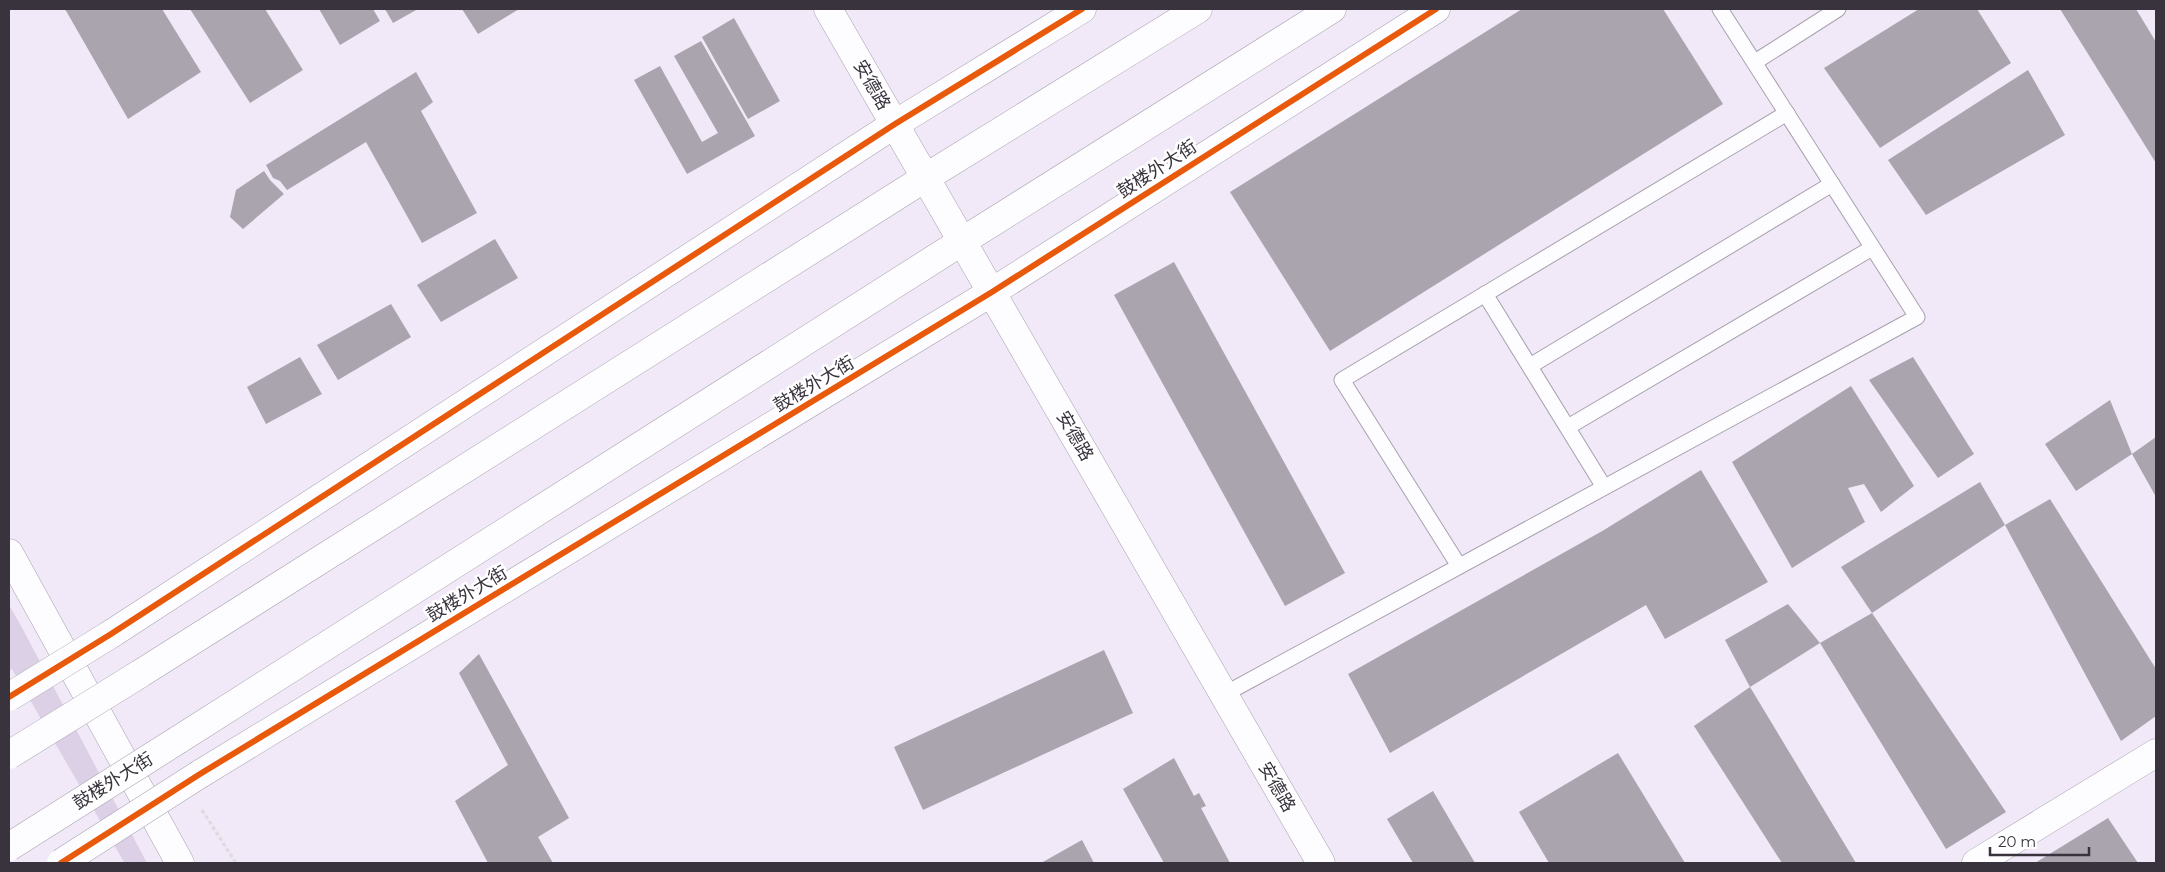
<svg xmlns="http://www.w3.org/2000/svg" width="2165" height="872" viewBox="0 0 2165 872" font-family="Montserrat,'Noto Sans SC',sans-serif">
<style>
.park{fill:#dcd0e6}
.pier{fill:#f1e9f8}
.building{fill:#aaa4af}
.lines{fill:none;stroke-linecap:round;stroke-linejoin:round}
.service-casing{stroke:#a7a1ad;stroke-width:17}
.minor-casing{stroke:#a7a1ad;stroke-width:29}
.tertiary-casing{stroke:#a7a1ad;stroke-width:29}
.secondary-casing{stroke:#a7a1ad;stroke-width:29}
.path{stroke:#dddbde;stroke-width:3;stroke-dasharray:4 2.5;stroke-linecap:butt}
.service{stroke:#fdfcfe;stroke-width:15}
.minor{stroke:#fdfcfe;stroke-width:28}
.tertiary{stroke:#fdfcfe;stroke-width:28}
.secondary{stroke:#fdfcfe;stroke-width:28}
.tertiary-bridge-casing{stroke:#a7a1ad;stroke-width:29;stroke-linecap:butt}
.secondary-bridge-casing{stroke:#a7a1ad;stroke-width:29;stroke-linecap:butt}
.tertiary-bridge{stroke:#fdfcfe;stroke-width:28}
.secondary-bridge{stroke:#fdfcfe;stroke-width:28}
.cycleway-casing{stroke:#fff;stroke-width:9}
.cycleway{stroke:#e8590c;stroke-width:6}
.labels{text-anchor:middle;stroke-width:5;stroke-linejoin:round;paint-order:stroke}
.street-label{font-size:18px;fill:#39333e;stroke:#fff}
</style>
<rect width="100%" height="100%" fill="#f1e9f8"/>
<path class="park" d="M9,605l11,19 127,239h-138z"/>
<path class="pier" d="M12,669l112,193v1h-115v-192z"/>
<g class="building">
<path d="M65,9h97l39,63 -73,47z"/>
<path d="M190,9h75l38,61 -53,33z"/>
<path d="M319,9h54l7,12 -40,24z"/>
<path d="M385,9h33l-25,14z"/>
<path d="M462,9h57l-41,25z"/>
<path d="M1522,9h141l60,95 -393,247 -100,-159z"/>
<path d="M1919,9h58l34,54 -131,85 -56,-80z"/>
<path d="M2060,9h76l20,33v121z"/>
<path d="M734,18l46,83 -32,18 -46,-82z"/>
<path d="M701,41l54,95 -68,38 -53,-94 26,-14 42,76 16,-9 -44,-77z"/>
<path d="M2028,70l37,65 -139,80 -38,-55z"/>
<path d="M416,72l17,30 -12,9 56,102 -55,30 -56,-101 -79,48 -7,-9 -7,-3 -7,-13z"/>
<path d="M264,171l6,9 14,14 -41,35 -13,-12 6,-27z"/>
<path d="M495,239l23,39 -77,44 -24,-37z"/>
<path d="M1174,262l171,311 -60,33 -171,-311z"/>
<path d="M391,304l20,33 -73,43 -21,-35z"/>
<path d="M300,357l22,37 -56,30 -19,-37z"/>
<path d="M1913,357l61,97 -36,24 -69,-98z"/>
<path d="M1851,386l63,100 -33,26 -17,-28 -16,4 17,34 -73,46 -60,-106z"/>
<path d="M2110,400l22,54 -56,37 -31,-47z"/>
<path d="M2156,437v60l-24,-43z"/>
<path d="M1701,470l67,112 -103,57 -19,-34 -256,148 -42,-79 256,-144z"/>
<path d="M1980,482l25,43 -133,88 134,199 -60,37 -126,-206 52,-30 -31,-46z"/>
<path d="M2050,499l106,170v47l-35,25 -116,-216z"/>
<path d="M1788,604l32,39 -70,44 -25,-47z"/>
<path d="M1104,650l29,63 -210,97 -29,-63z"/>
<path d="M479,654l90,164 -31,19 15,26h-65l-33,-62 53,-36 -49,-92z"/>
<path d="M1750,687l106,176h-74l-88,-137z"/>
<path d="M1618,753l67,110h-136l-30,-51z"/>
<path d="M1174,758l20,38 5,-3 7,13 -5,2 29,55h-66l-41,-74z"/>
<path d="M1433,791l42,72h-62l-26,-44z"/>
<path d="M2108,818l30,45h-103z"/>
<path d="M1082,840l12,23h-53z"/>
</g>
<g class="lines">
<defs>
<g id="service">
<path d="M1755,62l83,-53"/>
<path d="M1485,294l119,193"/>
<path d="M1530,366l302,-182"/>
<path d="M1568,427l304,-179"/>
<path d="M1459,566l-117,-186 445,-267"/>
<path d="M1223,695l694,-378 -197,-308"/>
</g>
<path id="minor" d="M1976,863l180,-110"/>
<g id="tertiary">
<path d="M828,9l493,854"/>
<path d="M9,553l171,310"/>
<path d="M111,634l784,-510 187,-115"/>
<path d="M200,774l792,-482 444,-283"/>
</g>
<g id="secondary">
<path d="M138,675l787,-497 273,-169"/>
<path d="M178,740l783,-498 371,-233"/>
</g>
</defs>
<use href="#service" class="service-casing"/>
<use href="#minor" class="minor-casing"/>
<use href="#tertiary" class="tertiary-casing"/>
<use href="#secondary" class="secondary-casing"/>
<path class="path" d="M202,810l34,53"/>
<use href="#service" class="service"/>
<use href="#minor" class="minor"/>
<use href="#tertiary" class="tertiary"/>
<use href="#secondary" class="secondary"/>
<defs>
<g id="tertiary-bridge">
<path d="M9,697l102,-63"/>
<path d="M61,863l139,-89"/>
</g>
<g id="secondary-bridge">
<path d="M9,755l129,-80"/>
<path d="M9,847l169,-107"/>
</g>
</defs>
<use href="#tertiary-bridge" class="tertiary-bridge-casing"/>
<use href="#secondary-bridge" class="secondary-bridge-casing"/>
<use href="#tertiary-bridge" class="tertiary-bridge"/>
<use href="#secondary-bridge" class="secondary-bridge"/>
<defs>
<g id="cycleway">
<path d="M9,697l102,-63 784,-510 187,-115"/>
<path d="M61,863l139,-89 792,-482 444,-283"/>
</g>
</defs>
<use href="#cycleway" class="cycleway-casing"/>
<use href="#cycleway" class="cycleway"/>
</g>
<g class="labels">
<g class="street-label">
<text transform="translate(872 85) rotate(60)" y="6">安德路</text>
<text transform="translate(1157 169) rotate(-33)" y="6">鼓楼外大街</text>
<text transform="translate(814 384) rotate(-31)" y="6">鼓楼外大街</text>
<text transform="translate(1075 436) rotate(60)" y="6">安德路</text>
<text transform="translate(467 594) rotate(-31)" y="6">鼓楼外大街</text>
<text transform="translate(113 781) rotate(-32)" y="6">鼓楼外大街</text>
<text transform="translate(1277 787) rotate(60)" y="6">安德路</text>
</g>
</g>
<rect width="2165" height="872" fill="none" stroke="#39333e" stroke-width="20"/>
<path d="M1990 847v8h99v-8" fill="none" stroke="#39333e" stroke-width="2.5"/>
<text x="1998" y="847" font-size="15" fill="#39333e" stroke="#ffffff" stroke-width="4" paint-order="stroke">20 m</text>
</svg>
